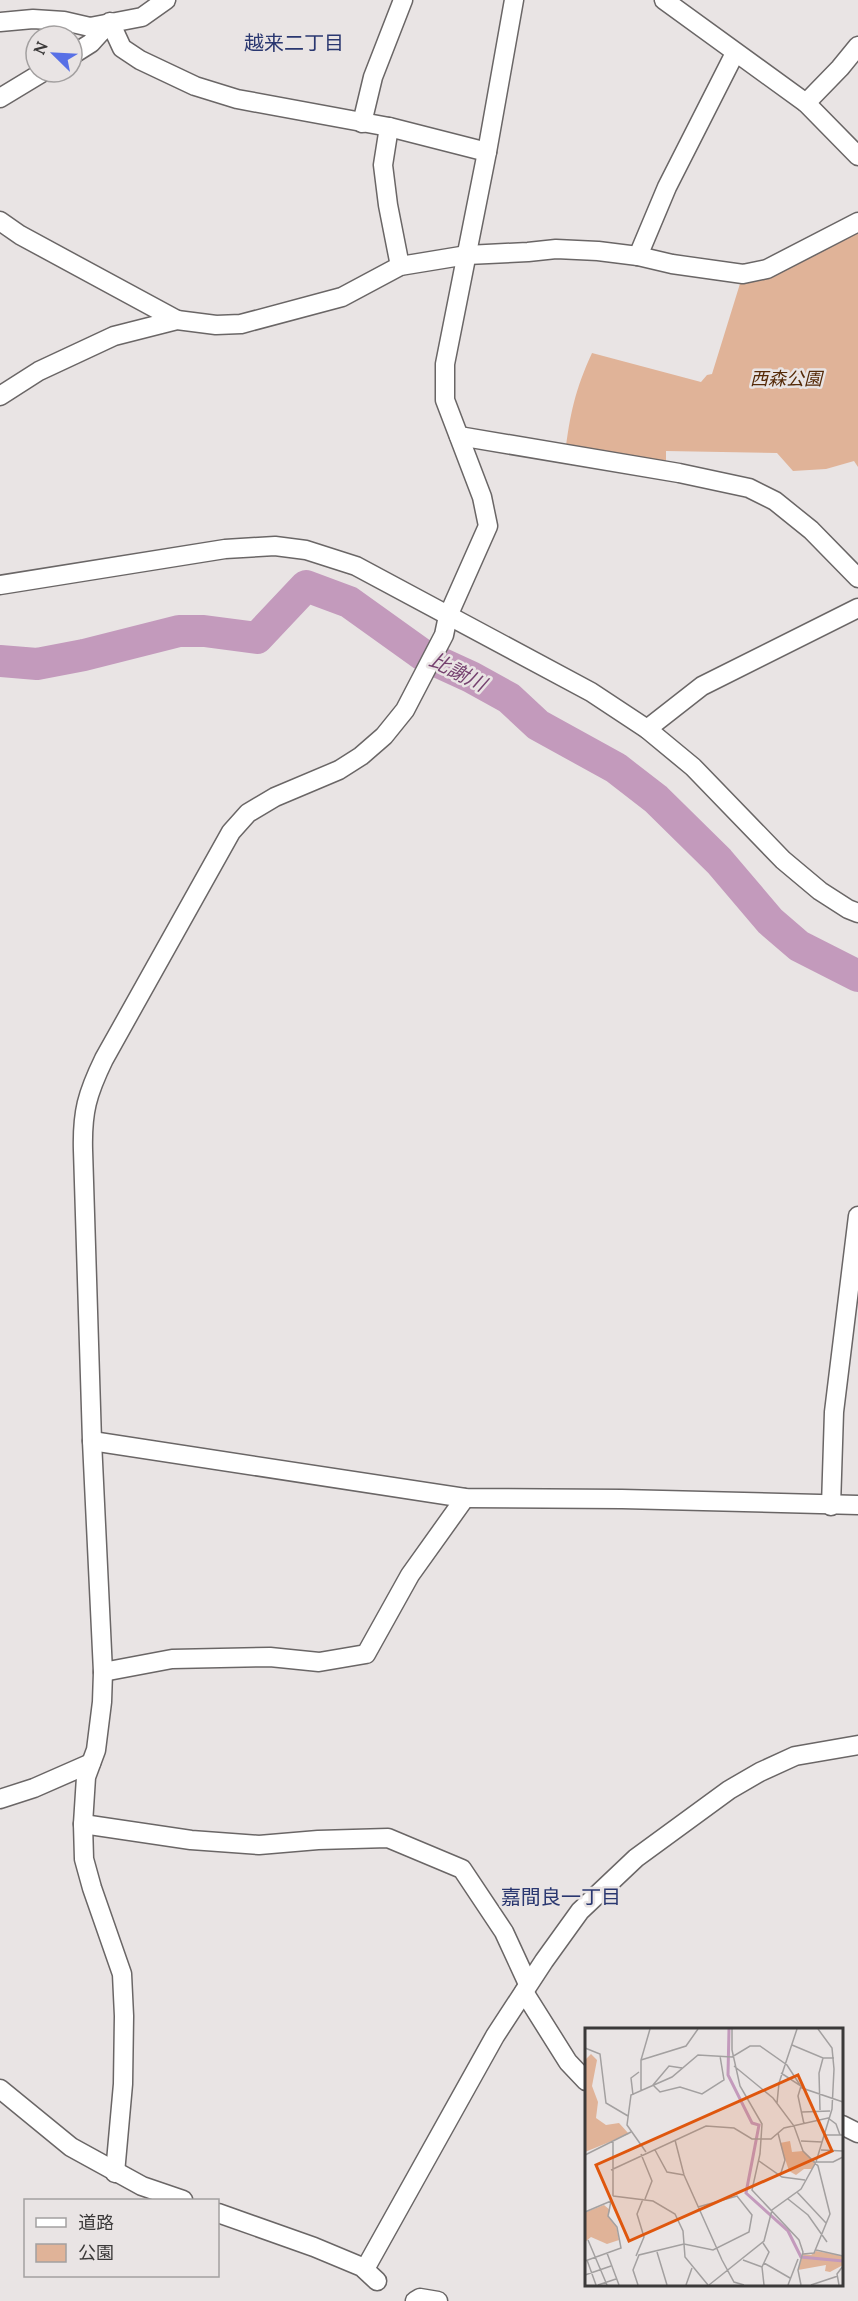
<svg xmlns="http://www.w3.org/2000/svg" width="858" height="2301" viewBox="0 0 858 2301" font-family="Lora,'Noto Sans JP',serif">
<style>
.green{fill:#e0b398}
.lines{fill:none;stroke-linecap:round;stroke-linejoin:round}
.river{stroke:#c39abc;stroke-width:32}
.minor-casing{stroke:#6a6666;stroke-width:21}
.minor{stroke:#fff;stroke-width:18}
.labels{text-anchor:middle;stroke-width:5;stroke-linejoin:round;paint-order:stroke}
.park-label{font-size:18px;font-style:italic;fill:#552a08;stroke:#e9e4e4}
.neighbourhood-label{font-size:20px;fill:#2a3770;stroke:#e9e4e4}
.water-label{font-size:20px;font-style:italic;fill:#764270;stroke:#e9e4e4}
.inset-river{fill:none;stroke:#c39abc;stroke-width:3}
.inset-road{fill:none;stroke:#a3a0a0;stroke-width:1.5}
.view{fill:#df570e;fill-opacity:0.15;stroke:#df570e;stroke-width:3}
.inset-edge{fill:none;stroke:#3b3939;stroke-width:3}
</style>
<rect width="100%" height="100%" fill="#e9e4e4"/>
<path class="green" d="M858,222v245l-4,-6 -28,8 -33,2 -16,-18 -111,-2v20l-101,-17c5,-40 10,-64 27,-101l109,29 6,-7 5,-1 31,-100z"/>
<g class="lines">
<path class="river" d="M0,661l37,3 47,-9 95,-24h25l53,7 49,-52 43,16 74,53 48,22 38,21 29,27 78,43 40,31 63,62 51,60 29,25 59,30"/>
<defs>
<g id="minor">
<path d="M664,0l142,103 52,53"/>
<path d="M0,22l33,-3 31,2 26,6 52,-10 24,-17"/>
<path d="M72,55l19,-12 19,-21 12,26 18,12 55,26 42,13 152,28 98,25"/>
<path d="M0,98l43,-26"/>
<path d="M806,103l34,-35 18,-22"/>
<path d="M362,123l11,-46 30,-77"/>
<path d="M389,127l-6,38 5,40 12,61"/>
<path d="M0,221l20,14 157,85"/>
<path d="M638,256l29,-69 68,-134"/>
<path d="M0,396l39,-25 75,-35 63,-16 39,5 25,-1 101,-27 58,-31 67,-11 61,-3 28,-3 42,2 40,5 34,8 71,10 24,-5 91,-47"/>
<path d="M459,436l220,37 70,15 26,13 36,29 47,48"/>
<path d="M0,585l225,-36 50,-3 31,4 50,16 235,126 56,37 46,38 90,93 37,31 28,18 10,4"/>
<path d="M647,729l55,-43 156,-78"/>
<path d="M92,1441l373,57 157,1 236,6"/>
<path d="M831,1506l3,-94 24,-196"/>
<path d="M103,1672l69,-13 98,-2 49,5 47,-8 44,-79 55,-77"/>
<path d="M0,1799l34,-11 57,-25"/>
<path d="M83,1824l108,16 68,5 59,-5 70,-2 74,31 42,63 24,52"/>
<path d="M524,1992l44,70 18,19"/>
<path d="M0,2089l71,58 71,39 41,14"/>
<path d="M842,2125l16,8"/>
<path d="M115,2173l8,-89 1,-68 -2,-42 -30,-86 -8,-29 -1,-35 3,-47 10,-27 6,-48 1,-30 -11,-231 -9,-291c-1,-38 4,-56 21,-91l127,-227 17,-19 27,-16 64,-27 22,-14 23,-20 21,-26 39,-75 4,-19 40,-90 -6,-29 -37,-97v-36l42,-212 27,-152"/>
<path d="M218,2213l96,34 48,20 15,14"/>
<path d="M365,2269l130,-233 49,-75 36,-50 56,-53 93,-68 31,-18 35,-16 63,-11"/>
<path d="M415,2301l5,-3 18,3"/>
</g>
</defs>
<use href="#minor" class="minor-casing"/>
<use href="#minor" class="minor"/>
</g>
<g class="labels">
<g class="park-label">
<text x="786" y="385">西森公園</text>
</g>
<g class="neighbourhood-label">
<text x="294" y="50">越来二丁目</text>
<text x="561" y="1904">嘉間良一丁目</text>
</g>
<g class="water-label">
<text transform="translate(458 672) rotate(27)" y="7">比謝川</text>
</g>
</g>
<g transform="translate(585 2028)">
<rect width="258" height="258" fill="#e9e4e4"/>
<path d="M6,26l6,6 -5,26 6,16 -2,16 10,7 13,-2 10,11 -44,18v-92zM205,113l2,11 11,-1 13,11 -4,7h-8l-8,6 -7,-4 -9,-28zM19,177l6,5 -2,6 8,9 3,15 -12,4 -16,-7 -6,5 1,-30zM231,223l27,5v9l-13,7 -5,-1 1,-6 -28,5 5,-16 8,1z" fill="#e0b398"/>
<path class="inset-river" d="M144,1l-1,46 24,48 7,2 -13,68 42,38 13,26 42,4"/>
<path class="inset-road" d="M147,1v21l8,36 22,38 -2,30 -8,36 47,50 4,12 -5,18 3,15M207,17l31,13h11M0,20l15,6 6,49 22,13M56,32l45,-14 12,-17M149,38l39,32 21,28 9,25 15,15 12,48 -16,39 -11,1M97,40l-13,-2 -16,19 7,7 20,-5 22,7 22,-14 -4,-24M196,45l20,13 -3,10 6,28M56,62v-30l9,-31M48,67l-2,-17 8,-6M192,75l2,-20 18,-54M235,82l-1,-37 4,-15M217,84l28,-1M193,105l7,27 -5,16M239,107h19M90,112l9,35 38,85 12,22 10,3M216,113l21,1M70,122l12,22 17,3M236,122l22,1M61,124l-19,-27 4,-30 41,-18 26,-22 34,2 18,-11h10l27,19 15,23 41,14M56,126l11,27 -7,18M0,127l46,-23M174,133l23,16 23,3M231,134h17l10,-5M26,142l95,-44 28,2 18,11h19l13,-11 44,-10 8,6 4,11M212,164l29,31M28,168l40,5 22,13 8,17 2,26 23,28M28,168v-55M203,171l20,16 19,27M0,184l26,-11M3,212l19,45M178,215l6,9 -7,15 2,18M231,222l27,6M72,224l10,33M22,225l12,32M51,228l8,-19 -7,-23 6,-15M2,232l9,25M158,232l19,7M0,233l36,-13 -4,-21 -9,-11 3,-15M179,235l26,15M0,247l26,-9M13,257l18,-6M53,257l-5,-15 6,-15 45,-11 29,6 36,-18 3,-17 -15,-19 -39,11M101,257l6,-17M124,257l55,-44 8,-31 29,-21 15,-27 16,-53 2,-40 -2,-21 -14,-19M203,257l10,-26M226,257l27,-9M254,257l-2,-11 6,-8"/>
<path class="view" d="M213,47l34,76 -203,90 -33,-76z"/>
<rect width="258" height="258" class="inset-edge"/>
</g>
<rect x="24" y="2199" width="195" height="78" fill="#e9e4e4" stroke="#a3a0a0" stroke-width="1.5"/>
<rect x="36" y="2218" width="30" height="9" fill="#ffffff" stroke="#a3a0a0" stroke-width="1.5"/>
<text x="78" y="2229" font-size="18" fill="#3b3939">道路</text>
<rect x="36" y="2244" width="30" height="18" fill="#e0b398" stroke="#a3a0a0" stroke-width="1.5"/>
<text x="78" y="2259" font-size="18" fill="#3b3939">公園</text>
<g transform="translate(54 54) rotate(294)"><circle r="28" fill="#e9e4e4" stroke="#a3a0a0" stroke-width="1.5"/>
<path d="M0-4.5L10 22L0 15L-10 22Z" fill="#5870e6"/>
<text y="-9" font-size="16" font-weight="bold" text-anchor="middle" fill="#3b3939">N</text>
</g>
</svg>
